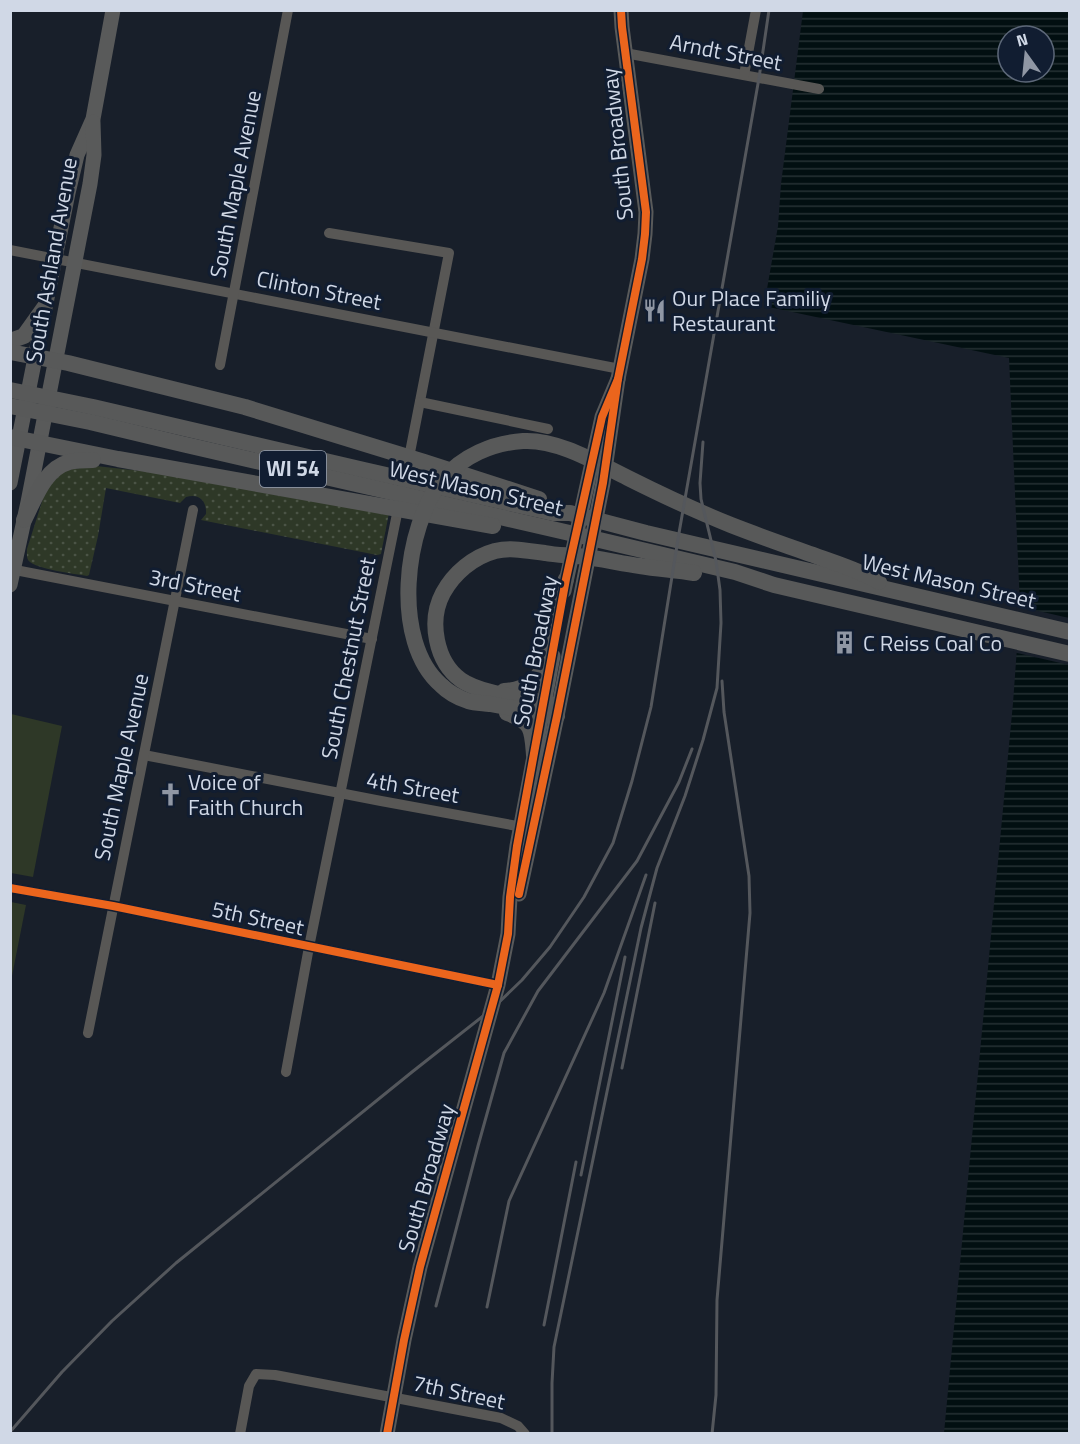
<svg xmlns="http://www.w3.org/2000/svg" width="1080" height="1444" viewBox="0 0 1080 1444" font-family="'Titillium Web',sans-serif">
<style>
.green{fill:#2e3827}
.park{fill:url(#park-dots)}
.water{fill:url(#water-rules);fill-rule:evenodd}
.pier{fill:#181f2a}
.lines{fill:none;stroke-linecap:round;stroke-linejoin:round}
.street{stroke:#585755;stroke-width:10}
.secondary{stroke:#595a5a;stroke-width:15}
.primary{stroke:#585959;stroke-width:16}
.rail{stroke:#54575c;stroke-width:3}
.cycleway-casing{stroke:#111d31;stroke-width:11}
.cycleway{stroke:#eb651d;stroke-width:8}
.labels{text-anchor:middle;stroke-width:6;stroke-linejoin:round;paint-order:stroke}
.shield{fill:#111d31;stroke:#97a0b0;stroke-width:1.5}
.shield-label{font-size:21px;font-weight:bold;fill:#d0d8e6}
.street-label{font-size:22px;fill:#d0d8e6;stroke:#111d31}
.poi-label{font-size:22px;fill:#d0d8e6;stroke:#111d31;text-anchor:start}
</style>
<defs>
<pattern id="park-dots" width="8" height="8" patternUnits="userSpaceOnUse" patternTransform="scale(1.5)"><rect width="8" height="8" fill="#2e3827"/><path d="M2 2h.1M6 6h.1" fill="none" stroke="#4b5446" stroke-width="1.8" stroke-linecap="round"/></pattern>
<pattern id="water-rules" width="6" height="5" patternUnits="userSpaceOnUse" patternTransform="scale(1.5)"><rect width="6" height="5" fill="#020f11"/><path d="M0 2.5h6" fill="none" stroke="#263134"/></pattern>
</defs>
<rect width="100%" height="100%" fill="#181f2a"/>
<g class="green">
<path d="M11,714l51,12 -29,151 -22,-4z"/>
<path d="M11,902l15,3 -15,76 -1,-79z"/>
</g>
<path class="park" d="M96,466l82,9 211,38 -8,41 -4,1 -176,-35 5,-6c1,-13 -7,-21 -20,-17l-6,6 -74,-15 -8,48 -9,39 -2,1c-12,-2 -49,-7 -57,-14 -4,-3 -3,-8 -3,-13l19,-60 19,-19z"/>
<path class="water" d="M803,11h266v1422h-125l69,-730 7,-97 -11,-248 -245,-52 14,-80 3,-42zM1008,36h36v36h-36z"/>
<path class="pier" d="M1017,606l52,12v47l-56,-13z"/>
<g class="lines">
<g class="street">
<path d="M625,53l194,36"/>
<path d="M744,75l12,-65"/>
<path d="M329,233l120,20 -45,230"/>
<path d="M10,250l610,119"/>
<path d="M220,365l68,-355"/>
<path d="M420,402l128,27"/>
<path d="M10,569l362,70"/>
<path d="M144,755l237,46 147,27"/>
<path d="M10,888l103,18 385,79"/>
<path d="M88,1033l105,-523"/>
<path d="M286,1072l23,-125 90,-443"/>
<path d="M240,1434l9,-48 7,-12 19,1 226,43 17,8 7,8"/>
</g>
<g class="secondary">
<path d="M10,483l58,-290 9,-38 16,-36 20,-109"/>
<path d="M10,585l18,-83 62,-318 4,-29 -1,-33"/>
<path d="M564,591l38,-174 16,-38"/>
<path d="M519,894l38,-178 46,-233 15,-104 24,-120 3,-25 1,-22 -24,-185 -1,-17"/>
<path d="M387,1434l17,-94 16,-73 78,-282 10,-51 2,-37 7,-51 36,-190"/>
</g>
<g class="primary">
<path d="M10,341l14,-5 20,-28"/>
<path d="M10,352l58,11 177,44 179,55 115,37"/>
<path d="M10,390l83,17 271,63 189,43h17l76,20 424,99"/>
<path d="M10,406l80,16 92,22 392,90 161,38 39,13 296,69"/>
<path d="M10,437l108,22 375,67"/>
<path d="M24,520c11,-21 20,-51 45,-58 8,-2 16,-2 24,-2"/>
<path d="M504,691c20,-1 35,-9 41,-29l12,-60 9,-23"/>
<path d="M549,704c-24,-6 -68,-10 -88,-24 -25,-18 -33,-59 -18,-87 11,-20 30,-36 52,-42 17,-4 33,0 50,2 10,2 21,2 32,3 21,2 42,7 63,10 18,3 36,4 54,7"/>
<path d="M507,713c26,9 25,17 27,42"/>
<path d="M557,716c-22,-4 -44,-8 -67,-12 -7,-1 -15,-1 -22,-3 -9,-3 -20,-9 -27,-16 -50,-43 -37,-159 2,-206 20,-23 49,-36 80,-38 35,-2 74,22 105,37 34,17 68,33 103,47 28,11 57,21 85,31 22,8 43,14 63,26"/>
</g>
<g class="rail">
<path d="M622,1068l33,-165"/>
<path d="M581,1175l44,-218"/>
<path d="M436,1306l42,-160 26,-93 34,-62 99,-130 42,-79 13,-33"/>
<path d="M487,1307l22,-106 95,-208 42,-118"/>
<path d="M544,1325l32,-163"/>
<path d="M10,1432l52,-60 50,-51 64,-58 236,-191 80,-63 30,-29 28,-33 34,-50 29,-54 19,-62 19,-74 28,-174 80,-455 10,-68"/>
<path d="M552,1434v-51l2,-36 87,-419 16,-60 28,-72 18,-56 14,-52 4,-65 -1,-33 -4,-29 -15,-62 -1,-16 3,-41"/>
<path d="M712,1434l4,-39 1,-95 33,-387 -1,-37 -25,-164 -2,-31"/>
</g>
<defs>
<g id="cycleway">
<path d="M10,888l103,18 385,79"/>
<path d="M519,894l38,-178 46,-233 15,-104 24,-120 3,-25 1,-22 -24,-185 -1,-17"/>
<path d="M387,1434l17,-94 16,-73 78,-282 10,-51 2,-37 7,-51 49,-267 36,-162 16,-38"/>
</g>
</defs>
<use href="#cycleway" class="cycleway-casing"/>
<use href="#cycleway" class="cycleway"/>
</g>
<defs>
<symbol id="restaurant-bare" viewBox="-9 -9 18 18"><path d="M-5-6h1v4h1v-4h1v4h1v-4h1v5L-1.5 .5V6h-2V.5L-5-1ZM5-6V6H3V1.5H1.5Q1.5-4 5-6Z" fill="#9097a4" stroke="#111d31" stroke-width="2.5" paint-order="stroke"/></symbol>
<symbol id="building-bare" viewBox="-9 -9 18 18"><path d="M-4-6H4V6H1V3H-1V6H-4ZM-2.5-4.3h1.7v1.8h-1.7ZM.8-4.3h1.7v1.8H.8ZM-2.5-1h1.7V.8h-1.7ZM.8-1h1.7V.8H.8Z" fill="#9097a4" stroke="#111d31" stroke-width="2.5" paint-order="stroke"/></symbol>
<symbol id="church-bare" viewBox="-9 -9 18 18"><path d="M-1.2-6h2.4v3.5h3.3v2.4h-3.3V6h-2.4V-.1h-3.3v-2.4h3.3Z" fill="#9097a4" stroke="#111d31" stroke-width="2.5" paint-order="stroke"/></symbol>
</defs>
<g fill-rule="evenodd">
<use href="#restaurant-bare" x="638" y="294" width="33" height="33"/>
<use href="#building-bare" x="828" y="626" width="33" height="33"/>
<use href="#church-bare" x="154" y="778" width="33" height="33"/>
</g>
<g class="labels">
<rect class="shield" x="260" y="451" width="66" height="36" rx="4.5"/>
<g class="shield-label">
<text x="293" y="476">WI 54</text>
</g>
<g class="street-label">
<text transform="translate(726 52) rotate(11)" y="8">Arndt Street</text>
<text transform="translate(617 144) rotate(-96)" y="8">South Broadway</text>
<text transform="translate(235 184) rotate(-79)" y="8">South Maple Avenue</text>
<text transform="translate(51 260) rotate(-80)" y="8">South Ashland Avenue</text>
<text transform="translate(319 290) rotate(11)" y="8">Clinton Street</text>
<text transform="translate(476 488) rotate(13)" y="8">West Mason Street</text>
<text transform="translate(949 581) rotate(13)" y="8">West Mason Street</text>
<text transform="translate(195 585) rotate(11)" y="8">3rd Street</text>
<text transform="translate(535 651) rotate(-79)" y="8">South Broadway</text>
<text transform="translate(348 658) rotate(-79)" y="8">South Chestnut Street</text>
<text transform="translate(121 767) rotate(-78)" y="8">South Maple Avenue</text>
<text transform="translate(413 787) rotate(10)" y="8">4th Street</text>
<text transform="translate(258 918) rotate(12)" y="8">5th Street</text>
<text transform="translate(426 1178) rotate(-74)" y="8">South Broadway</text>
<text transform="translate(459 1392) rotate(12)" y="8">7th Street</text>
</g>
<g class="poi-label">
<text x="672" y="306">Our Place Familiy<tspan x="672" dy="25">Restaurant</tspan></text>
<text x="863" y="651">C Reiss Coal Co</text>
<text x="188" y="790">Voice of<tspan x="188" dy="25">Faith Church</tspan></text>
</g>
</g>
<rect width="1080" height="1444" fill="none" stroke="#d0d8e6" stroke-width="24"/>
<g transform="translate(1026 54) rotate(345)"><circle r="28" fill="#111d31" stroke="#5d6879" stroke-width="1.5"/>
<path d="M0-4.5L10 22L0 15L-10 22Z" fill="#9097a4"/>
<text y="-9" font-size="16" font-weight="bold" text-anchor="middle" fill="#d0d8e6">N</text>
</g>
</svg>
